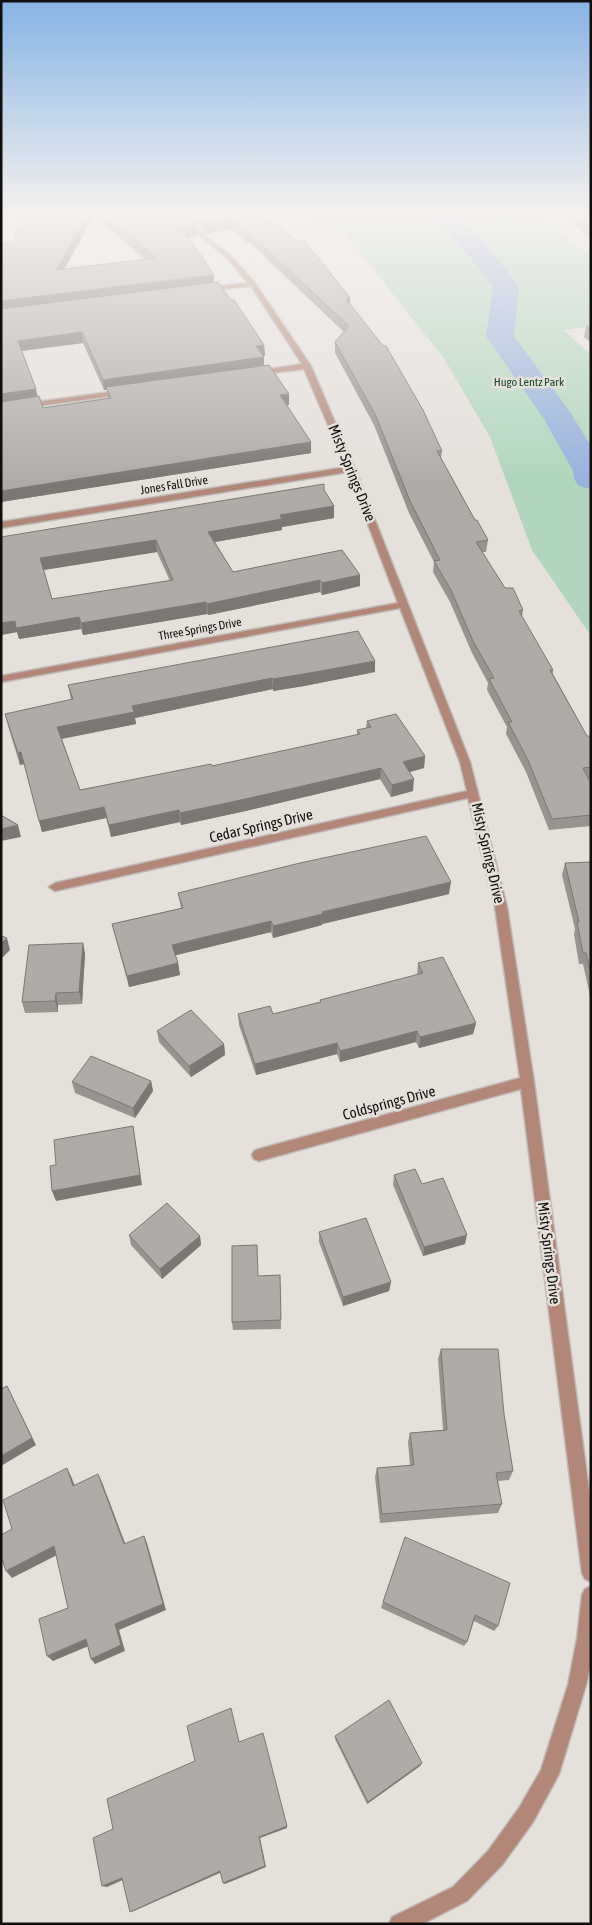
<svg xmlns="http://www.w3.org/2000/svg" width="592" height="1925" viewBox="0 0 592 1925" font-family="'Asap Condensed',sans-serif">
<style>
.green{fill:#b1d6bd}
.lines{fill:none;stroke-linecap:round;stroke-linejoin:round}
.river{fill:#97b2dd;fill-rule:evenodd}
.minor-casing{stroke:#bfbab6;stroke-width:3}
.minor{fill:#b28778;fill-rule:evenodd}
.wall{fill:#97938f;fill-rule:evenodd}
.shaded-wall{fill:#7b7874}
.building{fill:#b0aba6;stroke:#7b7874;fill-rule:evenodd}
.labels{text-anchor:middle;stroke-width:5;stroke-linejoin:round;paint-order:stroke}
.far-park-label{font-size:12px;fill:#114a2b;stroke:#e6e0db}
.far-street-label{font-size:12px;fill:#100f0d;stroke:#e6e0db}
.street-label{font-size:15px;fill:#100f0d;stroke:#e6e0db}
</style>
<rect width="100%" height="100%" fill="#e6e0db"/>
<path class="green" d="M298,212h236l57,44v70l-27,4 27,25v281l-59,-86 -42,-113 -47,-80 -97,-122z"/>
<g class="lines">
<path class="river" d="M427,212h25l33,31 34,44 -5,49 56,76 21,34v43l-12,-3 -5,-7 -1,-8 -29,-52 -58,-83 7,-49 -26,-34z"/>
<defs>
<g id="minor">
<path d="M169,212h6l54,42 26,29 56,83 44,103 115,293 37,145 27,175 57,423v77l-6,-3 -3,-6 -61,-484 -262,72 -5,-2 -2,-4 2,-4 5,-2 261,-71 -25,-171 -27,-109 -413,93 -6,-4 6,-4 412,-92 -7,-29 -60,-154 -399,74v-6l397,-73 -50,-131 -347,56v-6l345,-55 -42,-98 -47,6 -4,-2 4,-2 45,-7 -51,-78 -48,5 -1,-1 3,-2 43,-5 -23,-27z"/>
<path d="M124,390l4,2 -1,2 -126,17v-4z"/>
<path d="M591,1586v76l-5,23 -27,89 -26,48 -31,43 -35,36 -45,23h-33l3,-7 61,-30 35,-36 31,-43 22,-38 27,-85 9,-46 5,-44 3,-6z"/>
</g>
</defs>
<use href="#minor" class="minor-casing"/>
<use href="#minor" class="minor"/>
</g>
<g class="wall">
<path d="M20,212h238l92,92 92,147 -1,7 34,62 13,20 -2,12h-4l23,36 18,22 -1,7 31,53v4l34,62h4v42l-3,1 3,5v42l-42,4 -23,-58 -20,-38 1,-7 -20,-37 1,-7 -16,-30 -22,-51 -17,-30 1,-10 -25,-49 -35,-88 -39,-72v-11l9,-10 -95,-90 -2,1 -15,-14 -26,5 -23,-18 13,20 -9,2 27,37v7l17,18 33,45 1,11h-2l1,10 25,39h-3l25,48 -310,49v-258l14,-3zM94,216l52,44 -82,9zM83,343l21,47h3l1,9 -65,9 -5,-11 -16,-46z"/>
<path d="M556,212h35v26z"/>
<path d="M591,326v17l-7,-6 2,-10z"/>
<path d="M324,490l10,16v12l-52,9v3l-67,12 18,30 109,-22 18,36 -38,9 -2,-3 -112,23 -1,-1 -124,21 -2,-6 -62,10 -2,-7 -16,3v-98zM157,552l13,29 -118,18 -8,-29z"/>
<path d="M375,672l-71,14 -31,5v-2l-138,29 1,6 -74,15 18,51 132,-24 145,-31v-5l9,-2 1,-7 58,35 -1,12 -14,4 3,19 -22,6 -11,-18 -130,31 -69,15 -1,-3 -69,15 -5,-19 -64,14 -18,-68 -4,1 -12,-39 -3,-12 66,-14 -3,-15z"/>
<path d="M591,862v138l-8,-36h-4l-5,-30 1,-5 -13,-54 3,-12z"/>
<path d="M178,893l271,1 -127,30v1l-49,13 -2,-6 -96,23 3,8 2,12 -51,12 -14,-51 -3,-12 69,-16z"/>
<path d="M83,943l2,11 -3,50 -24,1v7l-33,1 -3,-11z"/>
<path d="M418,963l58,60 -3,11 -54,14 -3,-6 -76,20 -3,-8 -81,21 -17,-50 -1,-11h35l47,-12v-2l97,-25z"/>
<path d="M157,1031l67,13 1,11 -34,22 -32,-35z"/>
<path d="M151,1081l2,10 -18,27 -60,-25 -3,-11z"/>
<path d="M394,1175l28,9 43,60 -42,12 -30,-71z"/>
<path d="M319,1232l72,50 -2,9 -46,15 -24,-64z"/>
<path d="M129,1235l71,1 1,9 -39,34 -31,-34z"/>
<path d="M280,1275l1,54 -48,1 -1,-8 26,-46z"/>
<path d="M441,1349l63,65 9,57 -4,9 -11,1 4,23 -4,9 -118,10 -5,-46 2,-9 33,-3 -2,-23 2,-9 33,-3 -5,-71z"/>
<path d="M405,1537l93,89 -4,5 -20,-10 -7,21 -3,4 -83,-38z"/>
<path d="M335,1736l87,27 -2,3 -53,38 -32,-65z"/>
</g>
<g class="shaded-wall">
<path d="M90,212h4v4l-36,64 -2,-10z"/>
<path d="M231,219l1,10 -26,5v-10z"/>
<path d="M196,226v10l-18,4 -1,-10z"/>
<path d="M247,233h2v9l-2,1z"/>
<path d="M214,275v10l-213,27v-11z"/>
<path d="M350,298v11l-4,-10z"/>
<path d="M82,332l1,11 -63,8 -2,-10z"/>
<path d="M264,345l1,11 -8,1 -1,-11z"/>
<path d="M264,357v11l-158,19 1,3h-3l-1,-10z"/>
<path d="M36,389l2,11 -37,5v-11z"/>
<path d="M289,394v11l-9,1v-11z"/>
<path d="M311,442v11l-310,49v-11z"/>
<path d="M334,506v12l-52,9v3l-73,13 -1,-11 72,-17z"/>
<path d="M156,540l1,12 -114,18 -3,-12z"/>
<path d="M360,575v11l-38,9v-12z"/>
<path d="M320,580v12l-112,23 -1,-11z"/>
<path d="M206,602l1,12 -124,21 -2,-12z"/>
<path d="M79,617l2,12 -62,10 -3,-11z"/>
<path d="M15,621l2,11 -16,3v-12z"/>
<path d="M375,661v11l-71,14 -31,5v-12z"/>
<path d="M272,678l1,11 -138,29 1,6 -76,15 -3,-12 75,-21z"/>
<path d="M21,752l3,12 -4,1 -2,-12z"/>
<path d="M425,756l-1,12 -22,6 1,-12z"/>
<path d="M381,768l-1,11 -130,31 -69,15 -1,-12z"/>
<path d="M414,779l-1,12 -22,6 1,-12z"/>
<path d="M104,807l2,11 -64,14 -3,-11z"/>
<path d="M179,810l1,12 -69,15 -2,-12z"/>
<path d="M18,825l3,12 -20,4v-12z"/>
<path d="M451,882l-2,12 -127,30v1l-49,13v-12l49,-14z"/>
<path d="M271,921v11l-98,24 -1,-11z"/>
<path d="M7,938l3,12 -9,9v-15z"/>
<path d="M83,943l2,11 -3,50 -3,-12z"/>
<path d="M178,963l2,12 -51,12 -2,-11z"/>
<path d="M56,993l2,12v7l-3,-11z"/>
<path d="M476,1023l-3,11 -54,14 1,-11z"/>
<path d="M417,1031l-1,11 -76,20v-11z"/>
<path d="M337,1043v11l-81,21 -1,-11z"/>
<path d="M224,1044l1,11 -34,22 -2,-11z"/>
<path d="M151,1081l2,10 -18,27 -2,-10z"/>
<path d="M133,1126l9,59 -86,16 -4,-10z"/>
<path d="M467,1235l-2,9 -42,12 1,-9z"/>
<path d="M200,1236l1,9 -39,34 -2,-10z"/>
<path d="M391,1282l-2,9 -46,15v-9z"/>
<path d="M7,1386l29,59 -35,21v-10z"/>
<path d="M67,1468l4,8 7,18 -5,-8z"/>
<path d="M98,1474l4,8 26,69 -4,-7z"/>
<path d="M144,1536l3,7 19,67 -47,20 6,21 -30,13 -4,-5 24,-35z"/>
<path d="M54,1546l5,8 -47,24 -6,-7z"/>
<path d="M86,1639l5,6 -38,16 -6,-5z"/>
<path d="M422,1763l-2,3 -53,38 1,-2z"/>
<path d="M287,1826v2l-27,10 6,29 -41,17 -2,-1 36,-46z"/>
<path d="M220,1871l2,1 -88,39 -4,1z"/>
<path d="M122,1878h5l-20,9 -5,-1z"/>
</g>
<g class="building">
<path d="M20,212h70l-34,58 100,-12 -56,-46h78l18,14 -19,4 14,11 23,34 -213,26v-57l14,-3z"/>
<path d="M190,212h68l41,29 5,-1 46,58 -4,1 37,47h3l37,64 19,41h-5l38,69h2l11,20 -12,2 29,46h8l10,22 -4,1 34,59h-3l37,66h4v31l-8,1 8,16v31l-39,4 -24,-59 -20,-38h4l-23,-43 5,-1 -21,-37 -22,-51 -17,-29 6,-1 -30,-59 -35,-87 -40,-72 14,-16 -100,-93h-2l-16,-14 -25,5z"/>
<path d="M570,212h21v15z"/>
<path d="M218,282l13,18h3l30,45 -8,1 8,11 -161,23 -21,-48 -64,9 18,48 -35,5v-85z"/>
<path d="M591,326v5l-5,-4z"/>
<path d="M269,365l20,29 -9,1 31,47 -310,49v-89l38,-6 4,12 68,-10 -5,-11z"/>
<path d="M324,484v6l10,16 -54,9 2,4 -74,13 25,40 109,-22 18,25 -38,8 -2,-3 -113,24 -1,-2 -125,21 -2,-6 -63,11 -1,-7 -14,2v-86zM156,540l17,40 -121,19 -12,-41z"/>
<path d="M358,631l17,30 -71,13 -31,5 -1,-1 -140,28 2,6 -77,15 23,63 131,-26 1,2 148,-32 -3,-4 14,-3 -4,-6 29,-7 29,42 -22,6 11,17 -22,6 -11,-17 -131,30 -70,15 -1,-3 -70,15 -5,-18 -65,14 -18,-69 -3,1 -13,-39 68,-15 -5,-14z"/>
<path d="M1,815l17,10 -17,4z"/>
<path d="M426,836l25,46 -129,30 1,2 -50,12 -2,-5 -99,24 6,18 -51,13 -15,-52 71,-16 -5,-15 122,-30z"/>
<path d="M591,862v111l-5,-20h-3l-6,-31h2l-14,-59z"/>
<path d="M1,936l6,2 -6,6z"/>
<path d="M83,943l-4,49 -23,1 -1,8 -33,1 7,-57z"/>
<path d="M443,957l33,66 -56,14 -3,-6 -77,20 -3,-8 -82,21 -17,-50 32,-8 3,8 48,-12 -1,-2 103,-27 -5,-10z"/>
<path d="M191,1010l33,34 -35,22 -32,-35z"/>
<path d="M91,1056l60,25 -18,27 -61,-26z"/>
<path d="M133,1126l7,49 -88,16 -2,-25 6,-1 -2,-25z"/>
<path d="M415,1169l7,15 21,-6 24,57 -43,12 -30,-72z"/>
<path d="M167,1203l33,33 -40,33 -31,-34z"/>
<path d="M366,1218l25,64 -48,15 -24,-65z"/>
<path d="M257,1245l1,31 22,-1 1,45 -49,2v-76z"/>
<path d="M441,1349h57l6,65 9,57 -17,2 6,31 -120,10 -5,-46 37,-3 -4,-32 37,-3z"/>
<path d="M7,1386l25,52 -31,18v-67z"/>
<path d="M67,1468l6,18 25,-12 26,70 20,-8 19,68 -48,20 6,21 -30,14 -5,-20 -39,17 -8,-37 29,-11 -14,-62 -48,25 -5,-15v-21l11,-6 -9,-29z"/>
<path d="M405,1537l105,46 -12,43 -23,-11 -8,27 -84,-40z"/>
<path d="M389,1700l33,63 -54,39 -33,-66z"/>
<path d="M231,1708l8,34 24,-9 24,93 -28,11 6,29 -42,17 -3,-12 -90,41 -8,-34 -20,8 -9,-48 20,-9 -6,-30 88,-38 -8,-35z"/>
</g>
<linearGradient id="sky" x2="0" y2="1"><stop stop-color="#87b3e4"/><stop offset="0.44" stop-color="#f4f1ef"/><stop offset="1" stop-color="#f4f1ef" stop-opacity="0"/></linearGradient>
<rect width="592" height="481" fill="url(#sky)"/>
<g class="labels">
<g class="far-park-label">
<text x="529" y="386">Hugo Lentz Park</text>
</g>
<g class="far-street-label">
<text transform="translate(174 485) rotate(-9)" y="4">Jones Fall Drive</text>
<text transform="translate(200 629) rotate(-10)" y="4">Three Springs Drive</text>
</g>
<g class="street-label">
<text transform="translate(352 473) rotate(68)" y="5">Misty Springs Drive</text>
<text transform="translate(261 826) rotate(-13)" y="5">Cedar Springs Drive</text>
<text transform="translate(488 853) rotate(77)" y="5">Misty Springs Drive</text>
<text transform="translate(389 1103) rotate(-15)" y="5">Coldsprings Drive</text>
<text transform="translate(549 1253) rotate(83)" y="5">Misty Springs Drive</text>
</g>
</g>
<rect width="592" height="1925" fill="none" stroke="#100f0d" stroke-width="5"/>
</svg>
